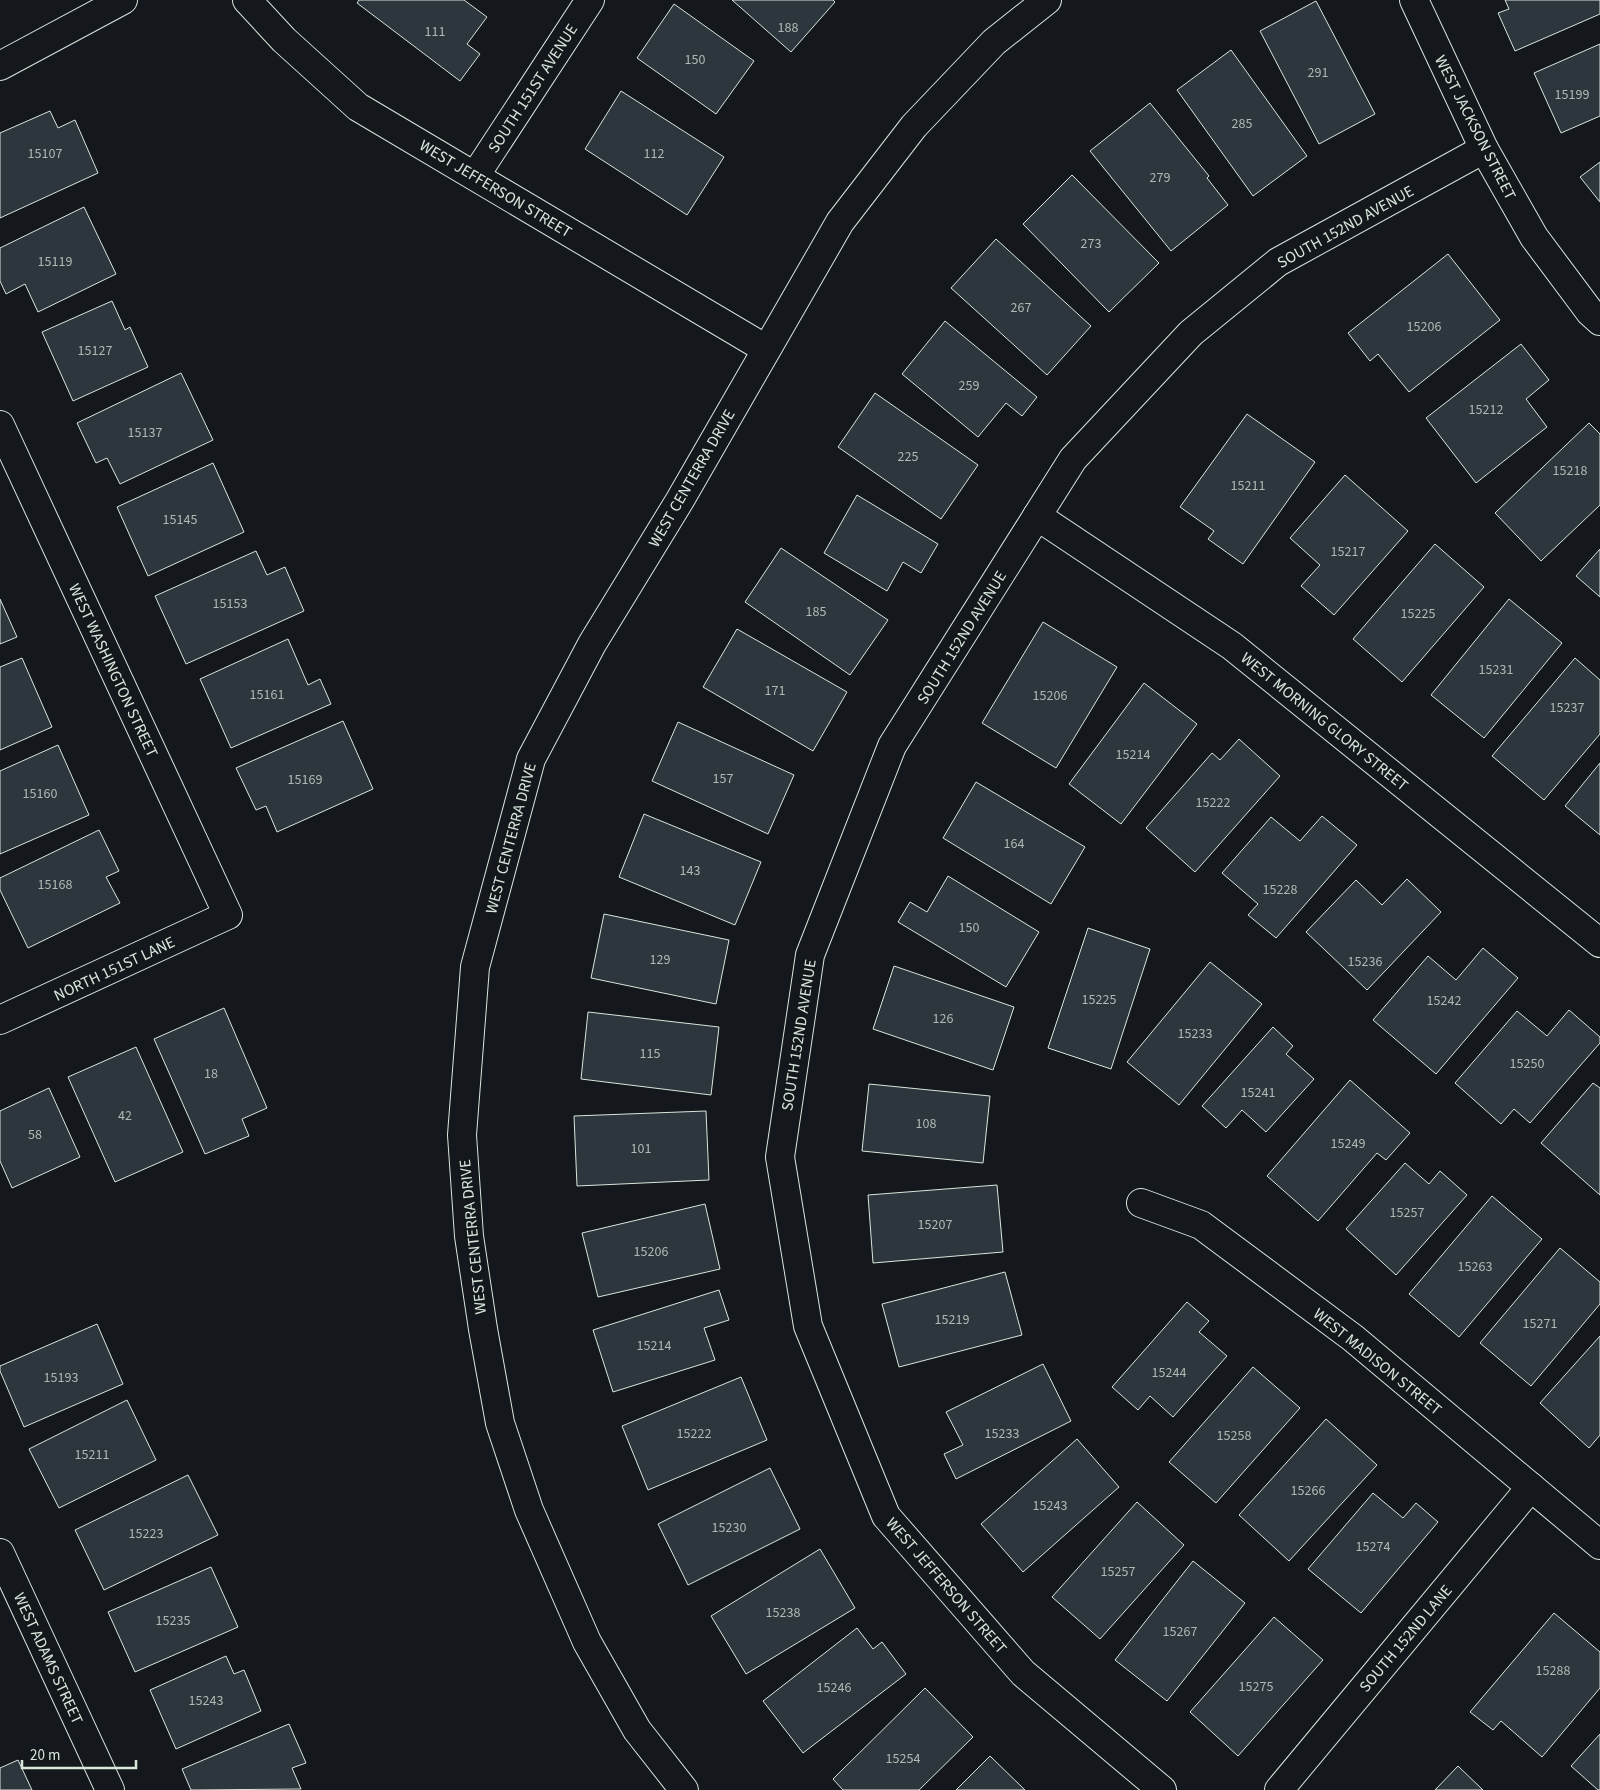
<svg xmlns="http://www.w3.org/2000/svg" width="1600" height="1790" viewBox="0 0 1600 1790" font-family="'Source Sans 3',sans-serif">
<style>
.building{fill:#2c363c;stroke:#d8e6dc}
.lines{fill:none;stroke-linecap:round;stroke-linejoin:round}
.minor-casing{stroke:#d8e6dc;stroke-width:30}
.tertiary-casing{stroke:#d8e6dc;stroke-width:30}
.minor{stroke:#14181c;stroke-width:28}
.tertiary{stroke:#14181c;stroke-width:28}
.labels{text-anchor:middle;stroke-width:4;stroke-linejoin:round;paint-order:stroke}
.number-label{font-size:14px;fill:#adbab4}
.street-label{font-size:16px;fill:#d8e6dc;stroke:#14181c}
</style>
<rect width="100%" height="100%" fill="#14181c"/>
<g class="building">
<path d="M359,0h105l23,17 -20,27 13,10 -20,27 -103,-78z"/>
<path d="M732,0h101l2,2 -44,50z"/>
<path d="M1505,0h95v14l-85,37 -17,-38 11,-4z"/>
<path d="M1316,1l59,113 -56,30 -59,-113z"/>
<path d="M674,4l80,57 -38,53 -79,-56z"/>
<path d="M1600,44v72l-39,17 -27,-60z"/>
<path d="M1231,50l76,106 -54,40 -76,-106z"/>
<path d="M621,91l103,66 -37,58 -102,-66z"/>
<path d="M1150,103l59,73 -2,2 21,27 -57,46 -81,-100z"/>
<path d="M50,111l8,17 17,-8 23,53 -98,45v-85z"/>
<path d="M1600,162v40l-20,-25z"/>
<path d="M1072,175l87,88 -50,49 -86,-88z"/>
<path d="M84,207l32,67 -78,38 -13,-28 -19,10 -6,-13v-33z"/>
<path d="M996,239l95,87 -44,49 -96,-87z"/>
<path d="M1448,254l52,66 -91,72 -31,-38 -8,7 -22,-28z"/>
<path d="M112,301l13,29 5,-3 18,40 -75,34 -31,-69z"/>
<path d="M945,321l92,76 -15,19 -16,-13 -28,34 -76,-63z"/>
<path d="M1521,344l28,36 -23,19 21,28 -71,56 -50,-65z"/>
<path d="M181,373l32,67 -93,44 -13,-26 -11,5 -19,-40z"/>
<path d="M875,393l103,72 -37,54 -103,-72z"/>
<path d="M1247,414l68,48 -72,102 -35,-25 6,-8 -34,-24z"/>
<path d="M1589,423l11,11v71l-59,56 -46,-48z"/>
<path d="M213,463l31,69 -96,44 -31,-69z"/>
<path d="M1345,475l63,56 -74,84 -33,-29 19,-21 -30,-27z"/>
<path d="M857,495l81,49 -17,29 -18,-11 -16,29 -63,-38z"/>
<path d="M1435,544l49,43 -82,95 -49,-43z"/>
<path d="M781,548l107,72 -38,55 -105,-73z"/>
<path d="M1600,549v48l-24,-21z"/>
<path d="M256,551l11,24 18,-8 19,44 -118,53 -31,-68z"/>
<path d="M0,599l17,38 -17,7z"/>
<path d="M1509,599l53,44 -78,95 -53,-43z"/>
<path d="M1043,622l74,45 -61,101 -74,-45z"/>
<path d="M737,629l110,63 -34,59 -110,-64z"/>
<path d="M288,639l20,46 12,-6 11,25 -100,44 -31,-69z"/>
<path d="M22,658l30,69 -52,23v-83z"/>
<path d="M1575,658l25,22v54l-56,66 -52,-44z"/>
<path d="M1144,683l53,41 -76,100 -52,-40z"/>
<path d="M343,721l30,68 -96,43 -11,-26 -10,4 -20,-42z"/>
<path d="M678,722l116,53 -26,59 -116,-53z"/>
<path d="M1239,739l41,37 -85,96 -49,-44 66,-75 8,7z"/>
<path d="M58,745l31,70 -89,39v-83z"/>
<path d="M1600,763v72l-35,-29z"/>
<path d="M976,782l109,65 -34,57 -108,-66z"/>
<path d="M644,814l117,48 -26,63 -116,-48z"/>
<path d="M1322,816l35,29 -81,93 -28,-23 10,-11 -36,-31 49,-56 29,24z"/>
<path d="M99,830l20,41 -13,6 14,26 -92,45 -28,-58v-12z"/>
<path d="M948,876l91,56 -33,55 -108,-65 12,-20 17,10z"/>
<path d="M1407,879l34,33 -74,78 -61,-58 50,-52 26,25z"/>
<path d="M604,914l125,26 -13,64 -125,-26z"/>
<path d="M1088,928l62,21 -39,120 -63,-21z"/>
<path d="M1483,948l35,30 -82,96 -63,-54 55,-64 28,24z"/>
<path d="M1210,962l52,42 -83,101 -52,-43z"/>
<path d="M894,966l120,41 -21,63 -120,-41z"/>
<path d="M224,1008l43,100 -25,11 7,17 -44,18 -51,-115z"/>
<path d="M1569,1010l31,27v6l-70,80 -16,-14 -13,15 -46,-41 62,-72 30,25z"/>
<path d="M588,1012l131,15 -8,68 -130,-16z"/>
<path d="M1273,1027l20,19 -7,8 28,25 -48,53 -24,-22 -16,18 -24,-22z"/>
<path d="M136,1047l47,105 -68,30 -47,-105z"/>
<path d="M1350,1080l60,53 -24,27 -9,-7 -59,68 -51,-45z"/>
<path d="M1593,1083l7,5v107l-59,-52z"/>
<path d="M869,1084l121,12 -7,67 -121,-12z"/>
<path d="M49,1088l31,69 -68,31 -12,-27v-50z"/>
<path d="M706,1111l3,69 -132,6 -3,-70z"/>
<path d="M1405,1163l24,21 11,-13 27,24 -71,80 -50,-46z"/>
<path d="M997,1185l6,67 -130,11 -5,-68z"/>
<path d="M1492,1196l50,43 -83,98 -50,-43z"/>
<path d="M705,1204l15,65 -122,28 -16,-64z"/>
<path d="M1560,1248l40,34v22l-69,82 -51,-43z"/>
<path d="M1005,1272l17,63 -123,32 -17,-63z"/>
<path d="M719,1290l10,30 -25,8 11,32 -102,32 -20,-62z"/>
<path d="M1187,1302l22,19 -10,11 28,24 -54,61 -23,-21 -12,14 -26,-23z"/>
<path d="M97,1324l26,60 -99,43 -24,-56v-5z"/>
<path d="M1600,1336v99l-11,13 -49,-45z"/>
<path d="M1043,1364l28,57 -115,58 -12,-25 19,-9 -17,-33z"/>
<path d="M1253,1367l47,41 -84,95 -47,-41z"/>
<path d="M741,1377l26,63 -119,50 -26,-64z"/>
<path d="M127,1400l29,60 -97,48 -30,-59z"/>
<path d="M1326,1419l51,46 -88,96 -50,-46z"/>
<path d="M1077,1439l42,48 -96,85 -42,-48z"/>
<path d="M770,1468l30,61 -112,56 -30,-61z"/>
<path d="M188,1475l30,60 -114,55 -29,-60z"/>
<path d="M1373,1493l30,25 13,-15 22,19 -77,91 -53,-44z"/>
<path d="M1137,1502l47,43 -84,94 -48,-42z"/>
<path d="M820,1549l35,59 -109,66 -35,-58z"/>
<path d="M1193,1561l52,42 -78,98 -52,-41z"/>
<path d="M211,1567l27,60 -103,45 -27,-60z"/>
<path d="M1554,1613l46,39v36l-58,69 -41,-36 -8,9 -23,-18z"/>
<path d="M1274,1617l49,43 -85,96 -48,-44z"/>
<path d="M857,1628l16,21 9,-7 24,32 -103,79 -40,-52z"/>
<path d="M226,1656l8,18 10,-4 17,41 -85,38 -26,-59z"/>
<path d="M925,1688l48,49 -54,53h-76l-10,-11z"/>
<path d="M289,1724l17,39 -14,5 9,21 -110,1 -9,-21z"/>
<path d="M1600,1734v56h-2l-27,-24z"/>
<path d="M990,1756l35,34h-69z"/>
<path d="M18,1760l14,30h-32v-22z"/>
<path d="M1458,1766l25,24h-48z"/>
</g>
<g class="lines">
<defs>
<g id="minor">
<path d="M247,0l37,40 74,67 408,242"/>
<path d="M1414,0l70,149 50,88 56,75 10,9"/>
<path d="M0,66l123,-66"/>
<path d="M475,176l115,-176"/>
<path d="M0,425l228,490 -228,105"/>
<path d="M1037,516l195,130 368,297"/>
<path d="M1141,1203l60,22 152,113 247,207"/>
<path d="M0,1553l110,237"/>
<path d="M1162,1790l-139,-117 -137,-157 -78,-190 -28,-169 30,-202 82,-209 181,-287 118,-126 87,-71 206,-113"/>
<path d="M1279,1790l252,-303"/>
</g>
<path id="tertiary" d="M684,1790l-47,-60 -50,-88 -58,-132 -29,-87 -17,-94 -14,-93 -7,-101 13,-168 56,-208 61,-115 88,-144 160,-278 74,-96 80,-84 53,-42"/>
</defs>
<use href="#minor" class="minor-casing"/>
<use href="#tertiary" class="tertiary-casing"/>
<use href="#minor" class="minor"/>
<use href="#tertiary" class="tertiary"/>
</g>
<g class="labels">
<g class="number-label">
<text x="788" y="32">188</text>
<text x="435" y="36">111</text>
<text x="695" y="64">150</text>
<text x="1318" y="77">291</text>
<text x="1572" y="99">15199</text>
<text x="1242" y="128">285</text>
<text x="45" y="158">15107</text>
<text x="654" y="158">112</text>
<text x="1160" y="182">279</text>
<text x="1091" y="248">273</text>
<text x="55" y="266">15119</text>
<text x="1021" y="312">267</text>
<text x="1424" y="331">15206</text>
<text x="95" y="355">15127</text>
<text x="969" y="390">259</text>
<text x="1486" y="414">15212</text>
<text x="145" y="437">15137</text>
<text x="908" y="461">225</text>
<text x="1570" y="475">15218</text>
<text x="1248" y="490">15211</text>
<text x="180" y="524">15145</text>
<text x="1348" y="556">15217</text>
<text x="230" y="608">15153</text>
<text x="816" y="616">185</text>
<text x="1418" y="618">15225</text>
<text x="1496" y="674">15231</text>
<text x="775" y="695">171</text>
<text x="267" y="699">15161</text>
<text x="1050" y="700">15206</text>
<text x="1567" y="712">15237</text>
<text x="1133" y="759">15214</text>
<text x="723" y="783">157</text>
<text x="305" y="784">15169</text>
<text x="40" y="798">15160</text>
<text x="1213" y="807">15222</text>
<text x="1014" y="848">164</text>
<text x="690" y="875">143</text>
<text x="55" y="889">15168</text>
<text x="1280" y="894">15228</text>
<text x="969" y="932">150</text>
<text x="660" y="964">129</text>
<text x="1365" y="966">15236</text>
<text x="1099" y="1004">15225</text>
<text x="1444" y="1005">15242</text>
<text x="943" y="1023">126</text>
<text x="1195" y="1038">15233</text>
<text x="650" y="1058">115</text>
<text x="1527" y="1068">15250</text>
<text x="211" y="1078">18</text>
<text x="1258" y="1097">15241</text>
<text x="125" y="1120">42</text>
<text x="926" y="1128">108</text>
<text x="35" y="1139">58</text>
<text x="1348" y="1148">15249</text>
<text x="641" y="1153">101</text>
<text x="1407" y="1217">15257</text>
<text x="935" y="1229">15207</text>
<text x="651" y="1256">15206</text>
<text x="1475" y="1271">15263</text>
<text x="952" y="1324">15219</text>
<text x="1540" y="1328">15271</text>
<text x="654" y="1350">15214</text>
<text x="1169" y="1377">15244</text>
<text x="61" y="1382">15193</text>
<text x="694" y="1438">15222</text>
<text x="1002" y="1438">15233</text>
<text x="1234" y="1440">15258</text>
<text x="92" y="1459">15211</text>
<text x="1308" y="1495">15266</text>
<text x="1050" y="1510">15243</text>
<text x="729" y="1532">15230</text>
<text x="146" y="1538">15223</text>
<text x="1373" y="1551">15274</text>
<text x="1118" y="1576">15257</text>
<text x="783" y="1617">15238</text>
<text x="173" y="1625">15235</text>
<text x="1180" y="1636">15267</text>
<text x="1553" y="1675">15288</text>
<text x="1256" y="1691">15275</text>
<text x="834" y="1692">15246</text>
<text x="206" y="1705">15243</text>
<text x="903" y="1763">15254</text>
</g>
<g class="street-label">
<text transform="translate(532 88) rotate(-57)" y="6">SOUTH 151ST AVENUE</text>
<text transform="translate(1476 127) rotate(63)" y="6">WEST JACKSON STREET</text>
<text transform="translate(496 188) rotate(31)" y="6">WEST JEFFERSON STREET</text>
<text transform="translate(1345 226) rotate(-29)" y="6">SOUTH 152ND AVENUE</text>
<text transform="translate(691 478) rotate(-60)" y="6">WEST CENTERRA DRIVE</text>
<text transform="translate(961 637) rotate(-58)" y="6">SOUTH 152ND AVENUE</text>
<text transform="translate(114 670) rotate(65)" y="6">WEST WASHINGTON STREET</text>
<text transform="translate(1325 721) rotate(39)" y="6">WEST MORNING GLORY STREET</text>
<text transform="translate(510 838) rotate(-75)" y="6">WEST CENTERRA DRIVE</text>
<text transform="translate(114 968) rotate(-25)" y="6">NORTH 151ST LANE</text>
<text transform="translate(798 1035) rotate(-81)" y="6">SOUTH 152ND AVENUE</text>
<text transform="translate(472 1237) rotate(-96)" y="6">WEST CENTERRA DRIVE</text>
<text transform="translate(1378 1361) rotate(39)" y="6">WEST MADISON STREET</text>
<text transform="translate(947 1585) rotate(49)" y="6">WEST JEFFERSON STREET</text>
<text transform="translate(1405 1638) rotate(-50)" y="6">SOUTH 152ND LANE</text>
<text transform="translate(49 1658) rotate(65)" y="6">WEST ADAMS STREET</text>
</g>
</g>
<path d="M22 1760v8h114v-8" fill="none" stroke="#d8e6dc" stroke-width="2.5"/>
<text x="30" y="1760" font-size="15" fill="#d8e6dc" stroke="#14181c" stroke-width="4" paint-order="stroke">20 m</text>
</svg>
